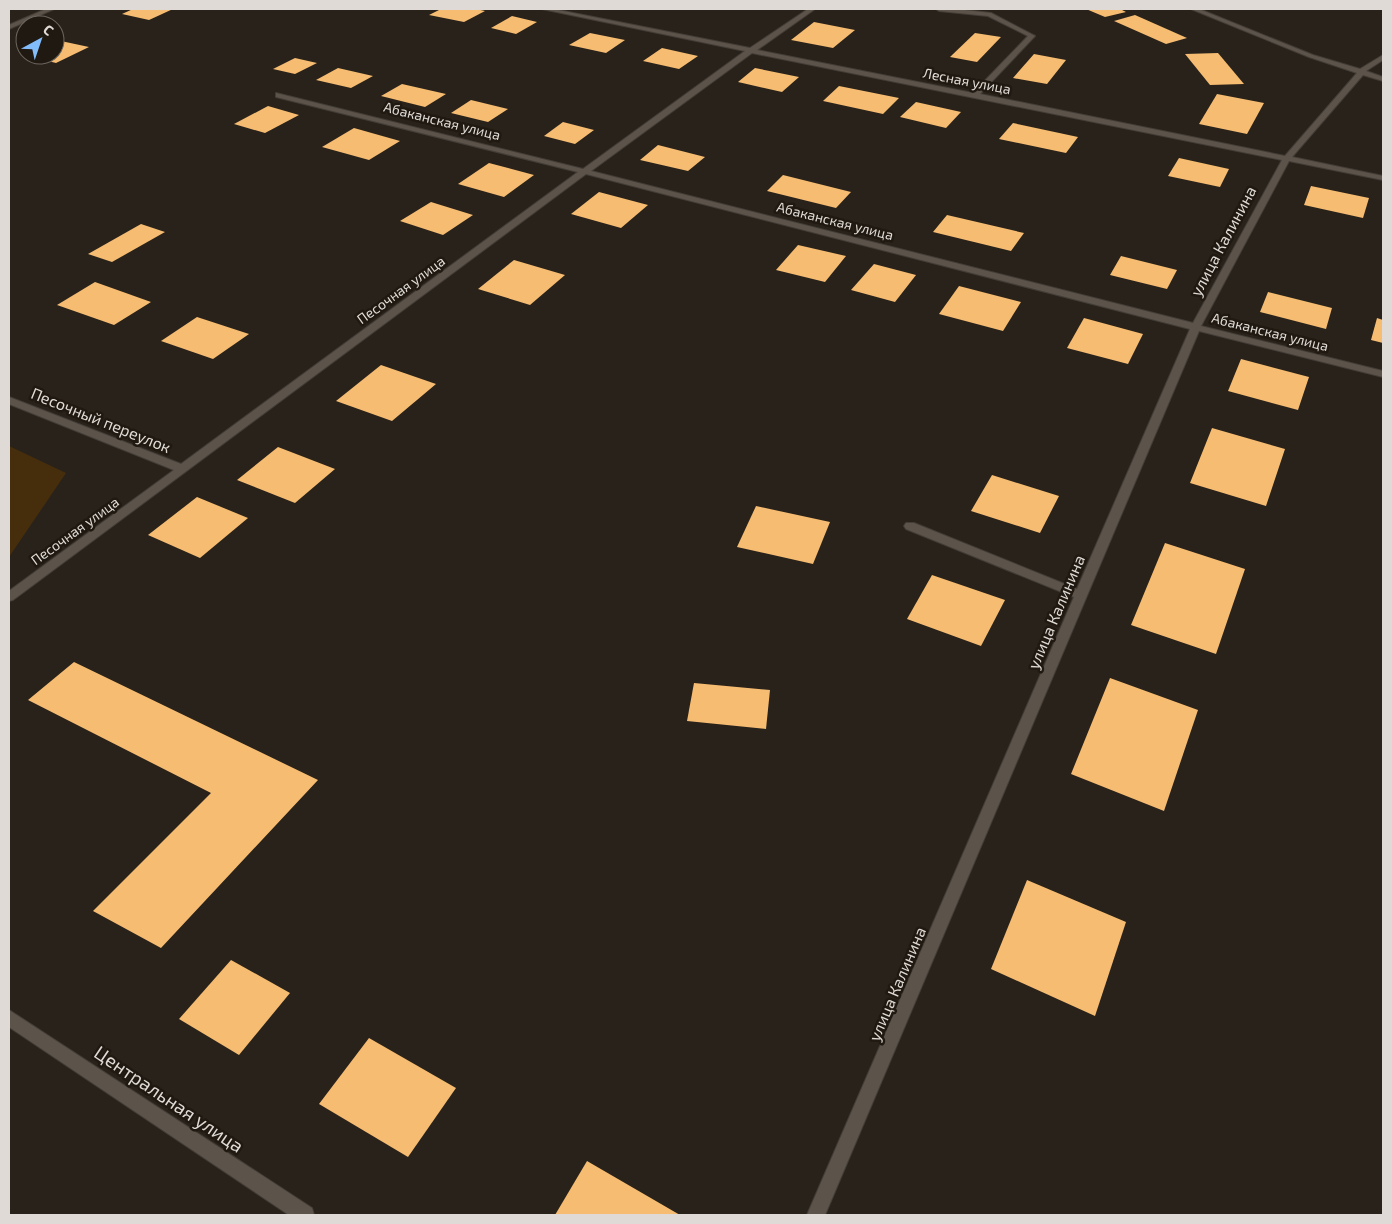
<svg xmlns="http://www.w3.org/2000/svg" width="1392" height="1224" viewBox="0 0 1392 1224" font-family="'Exo 2',sans-serif">
<style>
.green{fill:#462e0c}
.building{fill:#f6bc72}
.lines{fill:none;stroke-linecap:round;stroke-linejoin:round}
.lane-casing{stroke:#433d37;stroke-width:2}
.street-casing{stroke:#433d37;stroke-width:2}
.lane{fill:#5c544b;fill-rule:evenodd}
.street{fill:#5c544b;fill-rule:evenodd}
.labels{text-anchor:middle;stroke-width:5;stroke-linejoin:round;paint-order:stroke}
.far-street-label{font-size:14px;fill:#dfdad5;stroke:#201911}
.street-label{font-size:16px;fill:#dfdad5;stroke:#201911}
.near-street-label{font-size:19px;fill:#dfdad5;stroke:#201911}
</style>
<rect width="100%" height="100%" fill="#29221a"/>
<path class="green" d="M9,446l57,27 -57,84z"/>
<g class="building">
<path d="M133,9h40l-24,11 -27,-6z"/>
<path d="M441,9h35l9,2 -21,11 -35,-7z"/>
<path d="M1086,9h34l6,3 -21,5z"/>
<path d="M1135,15l52,23 -21,6 -52,-23z"/>
<path d="M512,16l25,6 -21,12 -25,-6z"/>
<path d="M814,22l41,8 -22,18 -42,-8z"/>
<path d="M590,33l35,7 -19,13 -37,-8z"/>
<path d="M975,33l26,4 -24,25 -27,-5z"/>
<path d="M61,41l28,6 -33,16 -28,-7 27,-1v-11z"/>
<path d="M662,48l36,8 -19,13 -36,-8z"/>
<path d="M1218,53l26,31 -34,1 -25,-31z"/>
<path d="M1034,54l32,6 -19,24 -34,-6z"/>
<path d="M295,58l22,5 -22,11 -22,-5z"/>
<path d="M338,68l35,8 -22,12 -35,-8z"/>
<path d="M755,68l44,9 -17,15 -44,-10z"/>
<path d="M402,84l44,10 -21,13 -44,-11z"/>
<path d="M839,86l60,12 -16,16 -60,-13z"/>
<path d="M1217,94l47,9 -17,31 -48,-10z"/>
<path d="M471,100l37,9 -20,13 -37,-9z"/>
<path d="M916,102l45,10 -15,16 -46,-11z"/>
<path d="M268,106l31,9 -34,18 -31,-9z"/>
<path d="M563,122l31,8 -19,14 -31,-8z"/>
<path d="M1013,123l65,14 -12,16 -67,-14z"/>
<path d="M354,128l46,13 -31,19 -47,-13z"/>
<path d="M658,145l47,12 -17,14 -48,-11z"/>
<path d="M1179,158l50,11 -9,18 -52,-11z"/>
<path d="M489,163l45,12 -30,22 -46,-13z"/>
<path d="M783,175l68,17 -15,16 -69,-17z"/>
<path d="M1311,186l58,12 -6,20 -59,-13z"/>
<path d="M599,192l49,13 -27,23 -50,-14z"/>
<path d="M431,202l42,13 -30,20 -43,-14z"/>
<path d="M947,215l77,18 -13,18 -78,-19z"/>
<path d="M141,224l24,8 -53,30 -24,-8z"/>
<path d="M798,245l48,11 -21,26 -49,-12z"/>
<path d="M1121,256l56,14 -10,19 -57,-14z"/>
<path d="M514,260l51,15 -35,30 -52,-16z"/>
<path d="M874,264l42,11 -21,27 -44,-12z"/>
<path d="M95,282l56,20 -37,23 -57,-20z"/>
<path d="M959,286l62,16 -18,29 -64,-17z"/>
<path d="M1268,292l64,16 -6,21 -66,-17z"/>
<path d="M197,317l52,17 -36,25 -52,-18z"/>
<path d="M1084,318l59,16 -15,30 -61,-16z"/>
<path d="M1377,318l6,2v23l-12,-3z"/>
<path d="M1241,359l68,18 -11,33 -70,-19z"/>
<path d="M381,365l55,19 -44,37 -56,-20z"/>
<path d="M1212,428l73,21 -19,57 -76,-23z"/>
<path d="M278,447l57,22 -40,34 -58,-23z"/>
<path d="M992,475l67,21 -19,37 -69,-22z"/>
<path d="M197,497l51,21 -48,40 -52,-23z"/>
<path d="M756,506l74,16 -17,42 -76,-17z"/>
<path d="M1165,543l80,26 -29,85 -85,-29z"/>
<path d="M932,575l73,25 -24,46 -74,-27z"/>
<path d="M74,662l244,118 -157,168 -68,-37 118,-118 -183,-93z"/>
<path d="M1110,678l88,32 -34,101 -93,-37z"/>
<path d="M694,683l76,7 -4,39 -79,-8z"/>
<path d="M1027,880l99,42 -31,94 -104,-47z"/>
<path d="M231,960l59,33 -51,62 -60,-36z"/>
<path d="M369,1038l87,50 -48,69 -89,-53z"/>
<path d="M587,1161l93,54h-125z"/>
</g>
<g class="lines">
<defs>
<g id="lane">
<path d="M542,9h11l197,39 58,-39h7l-58,41 216,43 55,-57 -40,-20 -49,-5 -3,-2h20l35,4 44,23 -55,58 305,62 72,-83 -48,-16 -118,-48h8l114,46 47,14 23,-14v5l-17,11 17,6v4l-20,-6 -71,82 91,19v4l-94,-19 -88,165 182,45v6l-184,-46 -374,884h-18l267,-618 -168,-68 -2,-3 2,-3h8l163,66 113,-260 -604,-155 -573,426 -4,1v-10l165,-121 -165,-66v-7l172,67 397,-292 -302,-75v-4l307,76 162,-118zM752,53l530,107 -89,163 -602,-152z"/>
<path d="M9,1010l303,198 2,7h-25l-280,-188z"/>
</g>
<path id="street" d="M46,9h8l-45,20v-4z"/>
</defs>
<use href="#lane" class="lane-casing"/>
<use href="#street" class="street-casing"/>
<use href="#lane" class="lane"/>
<use href="#street" class="street"/>
</g>
<g class="labels">
<g class="far-street-label">
<text transform="translate(967 81) rotate(11)" y="5">Лесная улица</text>
<text transform="translate(442 121) rotate(14)" y="5">Абаканская улица</text>
<text transform="translate(835 221) rotate(14)" y="5">Абаканская улица</text>
<text transform="translate(401 290) rotate(-36)" y="5">Песочная улица</text>
<text transform="translate(1270 332) rotate(14)" y="5">Абаканская улица</text>
<text transform="translate(75 531) rotate(-36)" y="5">Песочная улица</text>
</g>
<g class="street-label">
<text transform="translate(1223 241) rotate(-62)" y="6">улица Калинина</text>
<text transform="translate(101 420) rotate(22)" y="6">Песочный переулок</text>
<text transform="translate(1056 612) rotate(-67)" y="6">улица Калинина</text>
<text transform="translate(897 984) rotate(-67)" y="6">улица Калинина</text>
</g>
<g class="near-street-label">
<text transform="translate(169 1099) rotate(34)" y="7">Центральная улица</text>
</g>
</g>
<rect width="1392" height="1224" fill="none" stroke="#dfdad5" stroke-width="20"/>
<g transform="translate(40 40) rotate(40)"><circle r="24" fill="#201911" stroke="#6c665f"/>
<path d="M0-4L9 19L0 12L-9 19Z" fill="#83bcfb"/>
<text y="-8" font-size="14" font-weight="bold" text-anchor="middle" fill="#dfdad5">С</text>
</g>
</svg>
